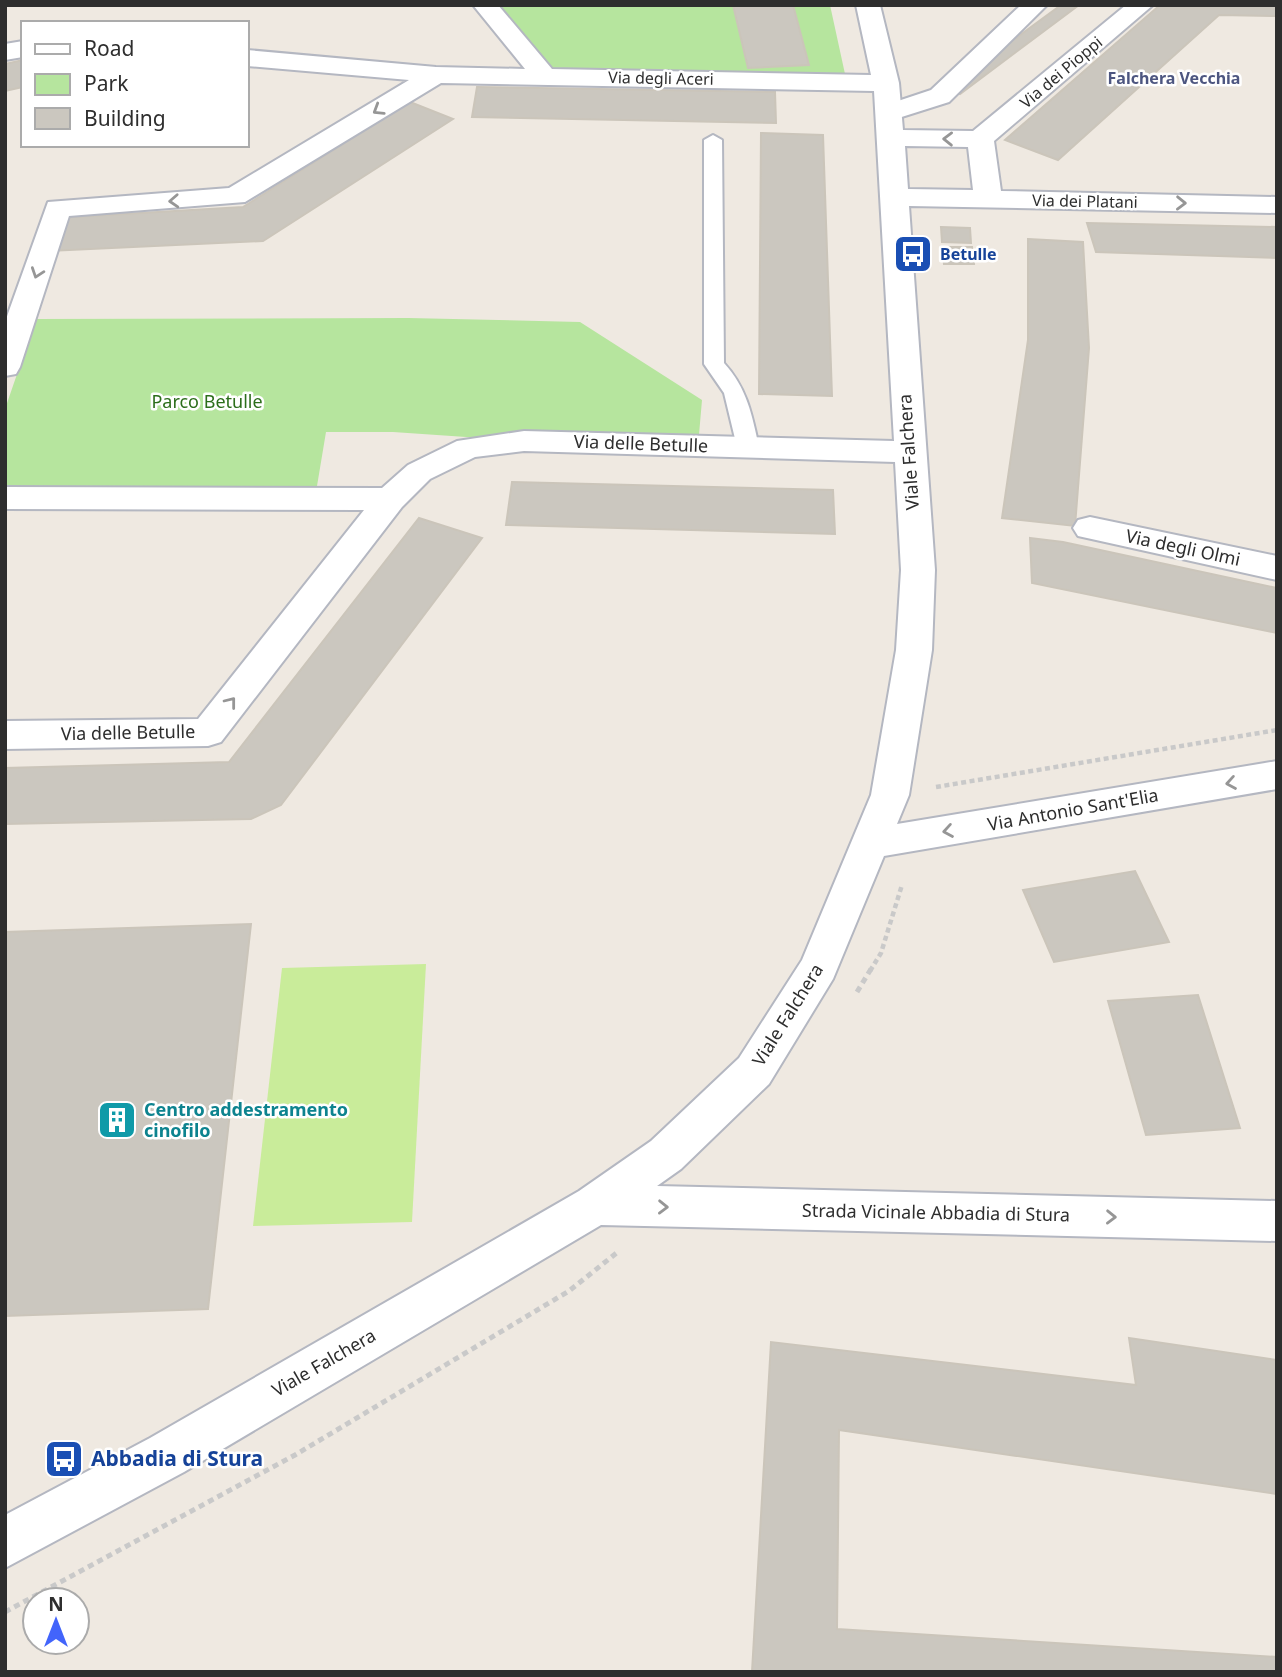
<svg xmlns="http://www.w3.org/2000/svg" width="1282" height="1677" viewBox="0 0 1282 1677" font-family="'Noto Sans',sans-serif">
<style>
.green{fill:#b6e59e}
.pitch{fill:#c9ec9a}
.building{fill:#cbc7bf;stroke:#cbc5ba;stroke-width:2}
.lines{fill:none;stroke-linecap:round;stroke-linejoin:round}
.service-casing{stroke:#b4b7c1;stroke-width:4}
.pedestrian-casing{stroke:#b4b7c1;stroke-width:4}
.minor-casing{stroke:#b4b7c1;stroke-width:4}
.path-far1{stroke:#c9c9c9;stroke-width:4.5;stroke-dasharray:5 3.5;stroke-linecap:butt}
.path{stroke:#c9c9c9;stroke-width:5;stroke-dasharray:6 4.5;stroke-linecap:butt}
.service{fill:#fff;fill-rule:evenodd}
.pedestrian{fill:#fff;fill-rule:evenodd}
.minor{fill:#fff;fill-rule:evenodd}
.oneway{stroke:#969696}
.labels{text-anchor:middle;stroke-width:5;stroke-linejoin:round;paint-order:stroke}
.far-street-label{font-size:16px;fill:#2e2e2e;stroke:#fff}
.far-neighbourhood-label{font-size:16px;font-weight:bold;fill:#4d5680;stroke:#fff}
.far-transit-label{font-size:16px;font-weight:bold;fill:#164399;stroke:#fff;text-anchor:start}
.park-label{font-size:18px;fill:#2c6e1b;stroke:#fff}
.street-label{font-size:18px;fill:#2e2e2e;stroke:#fff}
.culture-label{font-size:18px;font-weight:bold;fill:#0d838f;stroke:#fff;text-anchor:start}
.near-transit-label{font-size:21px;font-weight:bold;fill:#164399;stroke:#fff;text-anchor:start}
</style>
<rect width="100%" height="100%" fill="#efe9e1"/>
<g class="green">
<path d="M496,5h237l15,63 45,-63h37l15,69 -296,-5z"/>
<path d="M408,318l172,4 122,78 -4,46 -174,-5 -131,-9h-67l-9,54h-312v-77l31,-90z"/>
</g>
<path class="pitch" d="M426,964l-14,258 -159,4 29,-258z"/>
<g class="building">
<path d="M733,5h60l16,60 -61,3z"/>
<path d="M1061,5h18l-119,89 -12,-6z"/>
<path d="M1160,5h117v11l-58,-1 -161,145 -53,-20z"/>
<path d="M23,60v27l-18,4v-27z"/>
<path d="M477,87l298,5 1,31 -304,-6z"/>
<path d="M410,102l43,17 -190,122 -214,10 7,-33 187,-11z"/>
<path d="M761,133l62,2 9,261 -73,-2z"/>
<path d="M1087,223l190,4v31l-181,-6z"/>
<path d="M941,227l29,1 1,15 -29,-1z"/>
<path d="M1028,239l55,3 6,106 -14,178 -73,-8 26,-178z"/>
<path d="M942,247h30l2,17h-30z"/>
<path d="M512,482l321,8 2,44 -329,-9z"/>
<path d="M419,518l63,20 -201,267 -30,14 -246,5v-56l224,-6z"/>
<path d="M1030,538l33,4 214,46v45l-245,-50z"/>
<path d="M1135,871l34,71 -115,20 -31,-72z"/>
<path d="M251,924l-43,385 -203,7v-384z"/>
<path d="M1198,995l42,133 -94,7 -38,-134z"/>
<path d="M1129,1338l148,22v134l-438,-64 -2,199 440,28v15h-525l19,-330 365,43z"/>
</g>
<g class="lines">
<defs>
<path id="service" d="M713,135l9,5 2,223c23,25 28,52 35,84l-3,5h-16l-3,-5 -13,-54 -20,-29v-224z"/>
<path id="pedestrian" d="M1021,5h26l-98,97 -60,19 -9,-2 -4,-6 4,-6 51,-17z"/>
<g id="minor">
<path d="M473,5h25l54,64 319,6 -15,-70h24l19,78 4,47 70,1 153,-126h27l-159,136 7,50 276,6v16l-368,-7 26,364 -3,80 -23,145 -12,29 380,-63v28l-393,67 -51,123 -64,105 -88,85 -24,17 620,15v40l-676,-16 -417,247 -179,96v-53l145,-77 429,-247 72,-50 88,-83 63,-98 69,-165 25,-145 5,-80 -6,-108 -371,-11 -49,6 -45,22 -28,28 -181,235 -13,4 -203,3v-28l193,-2 166,-209 -359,-1v-22l377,1 26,-23 49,-24 67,-10 370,10 -20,-350 -433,-8 -196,119 -176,14 -49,151 -4,7 -11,2v-54l43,-120 181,-14 180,-108 -162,-14v-16l189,17 89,2zM905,146l63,1 5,43 -65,-1z"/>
<path d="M23,41v16l-18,3v-16z"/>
<path d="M1090,517l187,39v24l-199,-44 -5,-8 5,-8z"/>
</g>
</defs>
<use href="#service" class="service-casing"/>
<use href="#pedestrian" class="pedestrian-casing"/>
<use href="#minor" class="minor-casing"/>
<g class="path-far1">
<path d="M936,787l341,-57"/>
<path d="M870,971l11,-18 21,-68"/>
</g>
<g class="path">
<path d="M857,992l14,-23"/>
<path d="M5,1612l290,-157 274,-164 50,-40"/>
</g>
<use href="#service" class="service"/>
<use href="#pedestrian" class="pedestrian"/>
<use href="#minor" class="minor"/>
</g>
<defs><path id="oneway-chevron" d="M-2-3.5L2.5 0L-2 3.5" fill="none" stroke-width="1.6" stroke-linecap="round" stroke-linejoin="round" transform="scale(1.75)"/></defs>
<g class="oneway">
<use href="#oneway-chevron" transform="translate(378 110) rotate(148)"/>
<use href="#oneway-chevron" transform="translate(948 139) rotate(-179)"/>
<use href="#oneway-chevron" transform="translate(174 201) rotate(177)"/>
<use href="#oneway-chevron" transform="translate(1181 203) rotate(1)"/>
<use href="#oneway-chevron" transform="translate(37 273) rotate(109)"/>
<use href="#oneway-chevron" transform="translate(231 702) rotate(-52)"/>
<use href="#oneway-chevron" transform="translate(1231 783) rotate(170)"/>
<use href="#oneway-chevron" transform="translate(948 831) rotate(170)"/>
<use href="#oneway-chevron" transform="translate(663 1207) rotate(1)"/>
<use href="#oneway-chevron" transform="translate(1111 1217) rotate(1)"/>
</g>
<defs>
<symbol id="bus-square" viewBox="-11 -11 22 22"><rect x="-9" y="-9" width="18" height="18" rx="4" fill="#1a4fb4" stroke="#fff"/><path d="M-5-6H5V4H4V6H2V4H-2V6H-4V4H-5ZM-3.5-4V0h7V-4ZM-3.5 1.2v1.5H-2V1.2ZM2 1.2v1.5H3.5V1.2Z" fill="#fff"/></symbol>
<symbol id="building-square" viewBox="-11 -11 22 22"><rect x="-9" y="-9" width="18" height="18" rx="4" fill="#0f9aa8" stroke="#fff"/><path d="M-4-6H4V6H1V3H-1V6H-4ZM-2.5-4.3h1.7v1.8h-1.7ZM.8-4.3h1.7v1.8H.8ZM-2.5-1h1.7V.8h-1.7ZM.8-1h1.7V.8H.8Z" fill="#fff"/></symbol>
</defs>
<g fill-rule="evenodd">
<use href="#bus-square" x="891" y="232" width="44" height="44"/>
<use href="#building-square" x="95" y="1098" width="44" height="44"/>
<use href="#bus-square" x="42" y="1437" width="44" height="44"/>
</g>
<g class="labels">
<g class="far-street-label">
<text transform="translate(1061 72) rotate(-40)" y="6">Via dei Pioppi</text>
<text transform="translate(661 78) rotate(1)" y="6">Via degli Aceri</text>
<text transform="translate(1085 201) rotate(1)" y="6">Via dei Platani</text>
</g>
<g class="far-neighbourhood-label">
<text x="1174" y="84">Falchera Vecchia</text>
</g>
<g class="far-transit-label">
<text x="940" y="260">Betulle</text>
</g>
<g class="park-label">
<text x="207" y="408">Parco Betulle</text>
</g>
<g class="street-label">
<text transform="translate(641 444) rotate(2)" y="6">Via delle Betulle</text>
<text transform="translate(909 452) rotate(-94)" y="6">Viale Falchera</text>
<text transform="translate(1183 548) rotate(12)" y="6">Via degli Olmi</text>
<text transform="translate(128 733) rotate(-1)" y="6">Via delle Betulle</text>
<text transform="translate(1073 810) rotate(-10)" y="6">Via Antonio Sant'Elia</text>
<text transform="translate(788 1015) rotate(-58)" y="6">Viale Falchera</text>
<text transform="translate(936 1213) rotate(1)" y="6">Strada Vicinale Abbadia di Stura</text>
<text transform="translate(324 1363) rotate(-30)" y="6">Viale Falchera</text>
</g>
<g class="culture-label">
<text x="144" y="1116">Centro addestramento<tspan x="144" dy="21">cinofilo</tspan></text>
</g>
<g class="near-transit-label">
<text x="91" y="1466">Abbadia di Stura</text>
</g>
</g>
<rect width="1282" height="1677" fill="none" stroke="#2e2e2e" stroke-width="14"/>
<rect x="21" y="21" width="228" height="126" fill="#ffffff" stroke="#ababab" stroke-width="2"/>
<rect x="35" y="44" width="35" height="10" fill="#ffffff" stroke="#ababab" stroke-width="2"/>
<text x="84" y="56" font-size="21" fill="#2e2e2e">Road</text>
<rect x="35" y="74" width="35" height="21" fill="#b6e59e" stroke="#ababab" stroke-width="2"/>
<text x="84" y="91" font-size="21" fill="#2e2e2e">Park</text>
<rect x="35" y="108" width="35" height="21" fill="#cbc7bf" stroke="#ababab" stroke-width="2"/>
<text x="84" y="126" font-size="21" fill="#2e2e2e">Building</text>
<g transform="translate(56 1621)"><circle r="33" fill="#ffffff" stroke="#ababab" stroke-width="2"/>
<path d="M0-5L12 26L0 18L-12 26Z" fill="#4264fb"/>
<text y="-10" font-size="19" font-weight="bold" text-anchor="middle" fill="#2e2e2e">N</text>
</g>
</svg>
